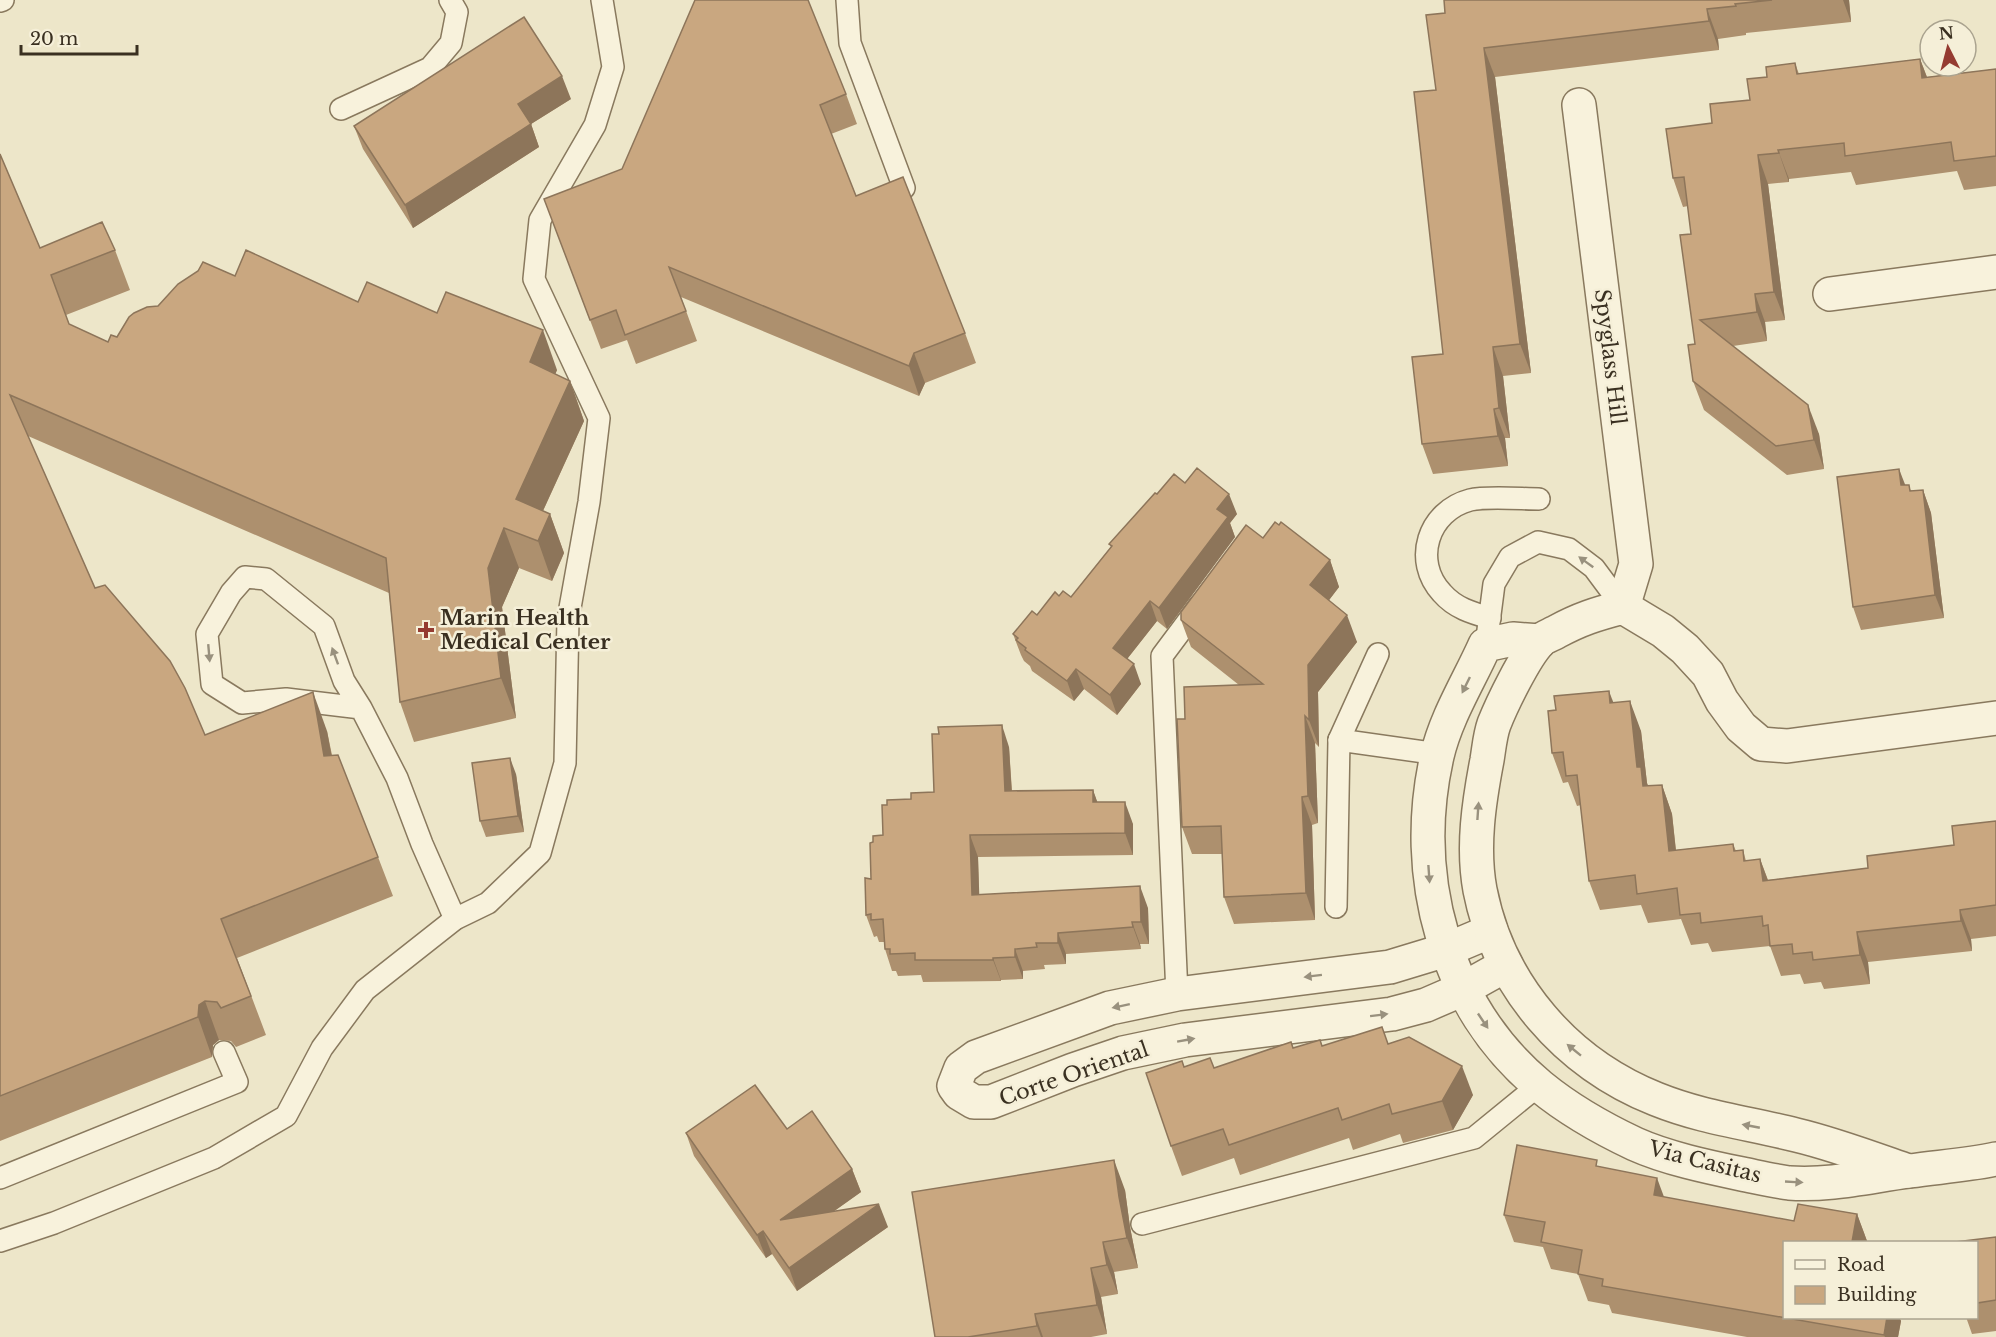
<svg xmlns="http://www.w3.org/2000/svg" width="1996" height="1337" viewBox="0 0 1996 1337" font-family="'Libre Baskerville',serif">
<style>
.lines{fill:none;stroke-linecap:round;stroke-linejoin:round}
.lane-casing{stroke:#89795e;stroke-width:24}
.street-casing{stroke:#89795e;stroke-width:36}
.lane{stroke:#f8f2dc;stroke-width:21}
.street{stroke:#f8f2dc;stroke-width:33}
.wall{fill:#ad906e}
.shaded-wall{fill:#8d755a}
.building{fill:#c9a780;stroke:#8d755a;stroke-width:1.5}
.oneway{fill:#99917e}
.poi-dot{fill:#953b31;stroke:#f5efd8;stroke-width:2}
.labels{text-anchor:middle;stroke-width:5;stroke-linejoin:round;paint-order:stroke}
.street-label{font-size:21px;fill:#3a3021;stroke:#f5efd8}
.poi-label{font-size:21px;font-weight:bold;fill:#3a3021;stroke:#f5efd8;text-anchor:start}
</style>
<rect width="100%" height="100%" fill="#ede6c9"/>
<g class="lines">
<defs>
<g id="lane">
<path d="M847,0l3,43 54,145"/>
<path d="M0,1l3,-1"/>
<path d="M341,109l89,-41 21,-25 6,-31 -7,-12"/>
<path d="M1490,618c-18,-5 -35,-10 -48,-25 -30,-32 -14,-82 28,-93 16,-4 52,-1 69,-1"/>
<path d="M1488,630l6,-46 16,-27 28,-15 31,7 25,19 29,39"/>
<path d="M361,708l-75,-9 -44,4 -30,-19 -5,-50 24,-41 14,-16 21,2 58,47 20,55 17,27 36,70 25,66 33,75"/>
<path d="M1339,740l39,-86"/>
<path d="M1336,907l3,-167 99,14"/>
<path d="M1177,994l-15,-338 38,-51"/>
<path d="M0,1178l237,-96 -13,-30"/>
<path d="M1142,1224l332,-86 65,-53"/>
<path d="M0,1241l54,-18 160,-65 72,-42 36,-68 43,-58 90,-71 33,-16 52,-50 25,-90 3,-144 21,-117 10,-84 -65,-139 6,-59 55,-95 18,-58 -11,-67"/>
</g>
<g id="street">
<path d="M1579,105l57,459 -13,43"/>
<path d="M1830,294l166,-22"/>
<path d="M1540,641l-27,-2 -28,6c-16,36 -39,72 -48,111 -27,119 7,250 103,330 28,23 61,42 95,58 31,14 73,23 107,30 15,3 32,7 47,9 41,3 81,-7 121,-12 28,-4 58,-6 86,-12"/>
<path d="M1491,931l-45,19 -56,17 -213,27 -67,14 -134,49 -15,11 -7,18 5,7 15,9h17l82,-32 50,-17 62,-13 207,-26 34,-9 37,-16 43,-24"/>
<path d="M1908,1171c-37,-13 -74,-27 -112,-36 -47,-12 -93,-17 -140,-36 -90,-36 -157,-113 -176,-209 -8,-43 -1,-88 7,-130 2,-12 3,-25 7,-36 8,-20 31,-68 46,-83 4,-4 11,-6 16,-9 24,-13 40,-18 67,-25l40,24 22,18 23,25 14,27 19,26 20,17 26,2 209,-28"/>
</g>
</defs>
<use href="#lane" class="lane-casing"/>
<use href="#street" class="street-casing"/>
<use href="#lane" class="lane"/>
<use href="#street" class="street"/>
</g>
<g class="wall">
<path d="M1444,0h405l2,22 -105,11v2l-28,4 1,11 -224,27 36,296 -28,3 7,62h-5l3,28 -75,8 -11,-30 21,-90 2,-341z"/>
<path d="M1920,59l7,18 69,-8v117l-32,4 -7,-19 -101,14 -5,-13 -62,7v3l-21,2 17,136 -20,2 2,19 -34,5 86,88 5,35 -37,6 -83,-65 -11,-29 2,-37 -4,-110 -3,-28 -5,1 -10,-29 39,-55 38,-23 17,-23 28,-14 4,11z"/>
<path d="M846,94l11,30 -26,10 25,62 109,137 11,30 -51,20 -6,13 -238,-99 16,44 -61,23 -9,-24 -26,9 -57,-150z"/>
<path d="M571,99l-40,25 8,23 -126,81 -50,-79 -9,-23z"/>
<path d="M0,154l40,94 75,2 15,40 -64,25 3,9 39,18 9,-5 41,-31 77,-30 123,26 199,68 -2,4 15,7 14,40 -41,90 7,3 14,39 -12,28 -33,-13 -17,39 14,111 -102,24 -14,-40 -11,-109 -361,-157 67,152 110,147 122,-4 5,24 46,102 15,39 -156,62 29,77 -30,12 -5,-6 -12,-1 -6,5 -1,12 -212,84z"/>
<path d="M1185,483l52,31 -7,9 5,14 -68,92 -10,-8 -30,38 14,25 -24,31 -33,-26 -10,12 -42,-30 -2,-5 -6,-5 -3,-6 -8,-21 46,-38 12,1 40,-50 -2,-3 48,-50z"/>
<path d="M1905,485l7,6 11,-1 8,23 13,105 -83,12 -8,-23z"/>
<path d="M1279,525l51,35 9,27 -10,13 28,42 -39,50 1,55 -4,-4 3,80 -6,2 3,95 -81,4 -10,-27 -2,-43h-30l-10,-27 3,-108 54,-34 -48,-38 -10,-27 82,-82z"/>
<path d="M1614,703l27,28 6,52 1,3 14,-1 10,29 4,36 57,-6 3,7 7,-1 3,11 14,-2 8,21 100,-12 86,-23 42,-24v115l-25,3 1,12 -104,11 2,22 -46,5 -3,-7 -17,2 -4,-10 -19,2 -11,-30 -58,6 -4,-9 -17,2 -10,-26 -33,4 -7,-18 -41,5 -11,-29 -8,-76 -4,1 -9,-24 -5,1 -11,-30 4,-43z"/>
<path d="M1009,747l3,44 81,-1 4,12 36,22v31l-155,2 1,37 169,14 1,36h-9l1,5 -75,5v10l-22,1 1,4 -22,2v8l-22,1v1l-78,1 -2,-7 -23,1 -2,-5h-4l-7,-22 -1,-7h-5l-2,-6 -3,1 -8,-22 5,-36 2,-37 10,-7 4,-30 24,-6 23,-7z"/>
<path d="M516,774l8,58 -38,5 -6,-16z"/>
<path d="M1388,1044l85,51 -20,35 -50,13 -3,-9 -47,16 -4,-12 -109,37 -6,-17 -52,18 -11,-30 13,-79 30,1 79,-20 30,-2z"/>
<path d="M787,1129l65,40 9,23 -28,20 55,15 -91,64 -25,-37 -6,4 -72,-102 -8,-23z"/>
<path d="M1599,1166l65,31 130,24 63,-7 10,27 -82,76h114l2,4 -3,16h-151l-135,-24 -3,-8 -21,-4 -10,-27 -27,-5 -8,-22 -29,-5 -10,-27z"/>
<path d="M1125,1190l5,37 8,41 -24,4 4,22 -17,3 6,37 -16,3h-156z"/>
<path d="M1996,1237v94l-24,3 -6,-17h11v-75z"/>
</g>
<g class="shaded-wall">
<path d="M1843,0h6l2,22z"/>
<path d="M1707,9l11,30 1,11 -10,-29z"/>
<path d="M1484,48l11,29 36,296 -11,-29z"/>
<path d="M1920,59l11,29 -9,-10z"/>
<path d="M562,76l9,23 -40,25 8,23 -126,81 -8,-23 113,-101z"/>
<path d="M1778,150l11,29v3l-10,-29z"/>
<path d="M1758,155l10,29 17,136 -11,-28z"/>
<path d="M1755,294l10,28 2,19 -10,-29z"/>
<path d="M543,330l14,40 -13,31 -14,-39z"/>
<path d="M1493,347l10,29 7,62 -11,-30z"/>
<path d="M914,353l11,30 -6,13 -10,-30z"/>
<path d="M570,381l14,40 -54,118 -14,-40z"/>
<path d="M1808,405l11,29 5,35 -10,-29z"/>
<path d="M1494,409l11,29 3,28 -10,-30z"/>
<path d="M1899,469l9,23 -7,-7z"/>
<path d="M1923,490l8,23 13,105 -9,-23z"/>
<path d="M1229,494l8,20 -7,9 5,14 -68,92 -8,-21 58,-99z"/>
<path d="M550,514l14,39 -12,28 -14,-40z"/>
<path d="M504,528l15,40 -17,39 14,111 -15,-40 -13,-110z"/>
<path d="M1330,560l9,27 -19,25 -10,-27z"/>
<path d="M1150,601l7,20 -37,47 -7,-20z"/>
<path d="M1347,615l10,27 -39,50 1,55 -10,-27 -1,-55z"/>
<path d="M1134,664l7,20 -24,31 -7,-20z"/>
<path d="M1076,669l8,20 -10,12 -7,-20z"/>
<path d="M1609,691l11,29 -10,-17z"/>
<path d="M313,692l14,39 12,65 -15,-40z"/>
<path d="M1630,701l11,30 6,52 5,14 2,19 -17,-49z"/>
<path d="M1305,716l10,27 3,80 -10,-27z"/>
<path d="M1002,725l7,22 4,66 -8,-22z"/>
<path d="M510,758l6,16 8,58 -6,-16z"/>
<path d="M1662,785l10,29 7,67 -10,-30z"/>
<path d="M1093,790l8,22 -8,-10z"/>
<path d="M1302,797l10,28 3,95 -9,-27z"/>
<path d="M1125,802l8,22v31l-8,-22z"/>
<path d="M970,835l8,22 2,60 -8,-22z"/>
<path d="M1760,859l11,30 -8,-8z"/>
<path d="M1140,886l8,22 1,36 -8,-22z"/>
<path d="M1960,910l11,29 1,12 -11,-30z"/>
<path d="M1132,922l8,22 1,5 -8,-22z"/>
<path d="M1857,932l11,30 2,22 -10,-29z"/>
<path d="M1058,933l8,21v10l-8,-21z"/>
<path d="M1015,949l8,22v8l-8,-22z"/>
<path d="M993,958l8,22v1l-8,-21z"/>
<path d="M205,1001l14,39 -6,5 -1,12 -14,-40 1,-12z"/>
<path d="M1462,1066l11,29 -20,35 -11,-29z"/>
<path d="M1114,1160l11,30 5,37 8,41 -11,-30 -8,-41z"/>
<path d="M852,1169l9,23 -72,51 -9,-23z"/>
<path d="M1657,1178l10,27 -13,-10z"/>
<path d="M879,1204l9,23 -91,64 -8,-23z"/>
<path d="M1857,1214l10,27v1h-15z"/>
<path d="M763,1231l9,23 -6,4 -9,-23z"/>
<path d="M1103,1242l11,30 4,22 -11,-29z"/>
<path d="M1091,1268l10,29 6,37 -10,-29z"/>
<path d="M1035,1314l8,23h-2l-4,-11z"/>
<path d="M1887,1317h12l2,4 -3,16h-13l-1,-2z"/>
</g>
<g class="building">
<path d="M695,0h113l38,94 -26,11 36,91 47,-19 62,156 -51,20 -5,13 -240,-99 17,44 -61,24 -9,-25 -26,10 -46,-121 78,-30z"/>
<path d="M1444,0h328l-37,4 1,2 -29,3 2,12 -225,27 36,296 -27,3 6,61 -5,1 4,27 -76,8 -10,-87 31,-3 -29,-262 22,-2 -10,-75 19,-2z"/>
<path d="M524,17l38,59 -44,28 13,20 -126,81 -51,-79z"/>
<path d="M1920,59l2,19 74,-9v87l-42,5 -3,-19 -106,14 -1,-13 -66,7 1,3 -21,2 16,137 -19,2 2,18 -57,8 108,85 6,35 -38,6 -83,-65 -5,-36 7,-1 -15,-109 11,-1 -7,-57 -11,1 -7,-49 46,-6 -2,-19 40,-4 -3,-21 20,-2 -1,-10 29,-4 2,11z"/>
<path d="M0,154l40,94 62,-26 13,28 -64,25 18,49 39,18 3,-7 6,2 12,-20 5,-4 13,-6 11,-1 20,-22 20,-13 5,-9 32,14 11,-26 112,52 9,-20 70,31 9,-21 97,38 -13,32 40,19 -54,118 34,15 -12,27 -34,-13 -16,40 13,110 -101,24 -14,-144 -376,-163 85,193 10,-3 65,76 15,27 20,47 108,-43 11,64 14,-1 40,102 -157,62 30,77 -30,12 -4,-6 -12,-1 -6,4 -1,12 -198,79z"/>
<path d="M1197,468l32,26 -12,15 11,8 -69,91 -9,-7 -37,47 21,16 -24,31 -34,-26 -9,12 -42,-31 1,-2 -10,-8 2,-2 -5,-4 19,-23 5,4 18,-23 4,4 4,-5 8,6 41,-51 -3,-2 46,-51 2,1 17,-20 11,9z"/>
<path d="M1899,469l2,16h8l1,6 13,-1 12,105 -82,12 -16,-130z"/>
<path d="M1275,522l4,3 2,-3 49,38 -20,25 37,30 -39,50 1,55 -4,-4 3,80 -6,1 4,96 -82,4 -3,-71 -39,1 -5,-108h8l-1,-32 79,-3 -82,-64v-8l65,-87 17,13z"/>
<path d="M1609,691l1,12 20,-2 7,66h4l2,19 19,-1 7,66 64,-7 1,7 9,-1 1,11 16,-2 3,22 105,-13 -1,-12 87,-11 -2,-19 44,-5v84l-36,5 1,11 -104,11 3,23 -47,5 -1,-8 -19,2 -1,-10 -22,2 -2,-21 -5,1 -1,-10 -61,7 -1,-10 -20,2 -3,-27 -40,6 -2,-19 -46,6 -12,-106 -11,1 -3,-24 -11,1 -4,-42 8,-1 -2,-14z"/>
<path d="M1002,725l3,66 88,-1v12h32v31l-155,2 2,60 168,-9 1,36h-9l1,5 -75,6v10h-22l1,4 -22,2v8l-22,1v2h-78v-7l-25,1v-5h-5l-2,-30 -12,1v-6l-5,1 -1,-37 6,1 -1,-36 3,-1v-6l10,-1 -1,-30h5v-5l24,-1v-6l23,-1 -2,-58h7l-1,-7z"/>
<path d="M510,758l8,58 -38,5 -8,-58z"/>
<path d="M1382,1027l6,17 21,-7 53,29 -20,35 -50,13 -3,-10 -47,16 -4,-12 -109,37 -6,-16 -52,17 -25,-73 36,-12 2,6 26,-9 4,10 77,-26 2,6 27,-8 2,6z"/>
<path d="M755,1085l32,44 25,-18 40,58 -72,51 99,-16 -90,64 -26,-37 -6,4 -71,-102z"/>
<path d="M1517,1145l80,15 -1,6 61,12 -3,17 140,26 4,-17 59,10 -5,28h-67v75h102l-3,18 -282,-49 1,-7 -25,-5 4,-24 -41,-8 4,-20 -41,-7z"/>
<path d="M1114,1160l5,37 8,41 -24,4 4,23 -16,3 6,37 -62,9 2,12 -69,11h-33l-23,-145z"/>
<path d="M1996,1237v63l-19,3v-61h-22z"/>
</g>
<defs><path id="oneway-solid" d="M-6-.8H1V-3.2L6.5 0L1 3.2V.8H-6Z" transform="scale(1.5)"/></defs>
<g class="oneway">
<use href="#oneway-solid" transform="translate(1586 562) rotate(-144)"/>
<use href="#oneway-solid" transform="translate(209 653) rotate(85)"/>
<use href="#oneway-solid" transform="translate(335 656) rotate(-110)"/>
<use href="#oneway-solid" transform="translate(1466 685) rotate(116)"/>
<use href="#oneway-solid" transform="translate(1478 811) rotate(-86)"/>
<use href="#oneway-solid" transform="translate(1429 874) rotate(86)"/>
<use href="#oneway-solid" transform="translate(1313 976) rotate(173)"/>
<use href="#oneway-solid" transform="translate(1121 1006) rotate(168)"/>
<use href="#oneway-solid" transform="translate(1379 1015) rotate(-7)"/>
<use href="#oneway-solid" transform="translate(1483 1021) rotate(56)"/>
<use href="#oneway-solid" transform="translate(1186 1040) rotate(-10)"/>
<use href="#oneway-solid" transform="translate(1574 1050) rotate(-141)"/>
<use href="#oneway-solid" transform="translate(1751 1126) rotate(-169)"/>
<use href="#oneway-solid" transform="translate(1794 1182) rotate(3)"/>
</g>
<path class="poi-dot" d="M423 621h6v6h6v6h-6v6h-6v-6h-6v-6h6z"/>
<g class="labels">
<g class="street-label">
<text transform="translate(1610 357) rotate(83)" y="7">Spyglass Hill</text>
<text transform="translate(1074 1074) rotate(-19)" y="7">Corte Oriental</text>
<text transform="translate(1705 1162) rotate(14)" y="7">Via Casitas</text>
</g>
<g class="poi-label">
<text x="440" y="625">Marin Health<tspan x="440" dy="24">Medical Center</tspan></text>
</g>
</g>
<rect x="1783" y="1241" width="195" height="78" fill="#f5efd8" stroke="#aaa38f" stroke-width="1.5"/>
<rect x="1795" y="1260" width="30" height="9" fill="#f8f2dc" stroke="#aaa38f" stroke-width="1.5"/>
<text x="1837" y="1271" font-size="18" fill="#3a3021">Road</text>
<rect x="1795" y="1286" width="30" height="18" fill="#c9a780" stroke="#aaa38f" stroke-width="1.5"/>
<text x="1837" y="1301" font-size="18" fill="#3a3021">Building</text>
<g transform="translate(1948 48) rotate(354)"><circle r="28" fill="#f5efd8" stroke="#aaa38f" stroke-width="1.5"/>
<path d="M0-4.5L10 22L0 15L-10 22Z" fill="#953b31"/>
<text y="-9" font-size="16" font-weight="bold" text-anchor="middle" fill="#3a3021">N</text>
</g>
<path d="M21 45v9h116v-9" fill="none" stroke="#3a3021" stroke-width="3"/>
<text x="30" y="45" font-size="18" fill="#3a3021" stroke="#f5efd8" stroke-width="4.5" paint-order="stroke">20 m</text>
</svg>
